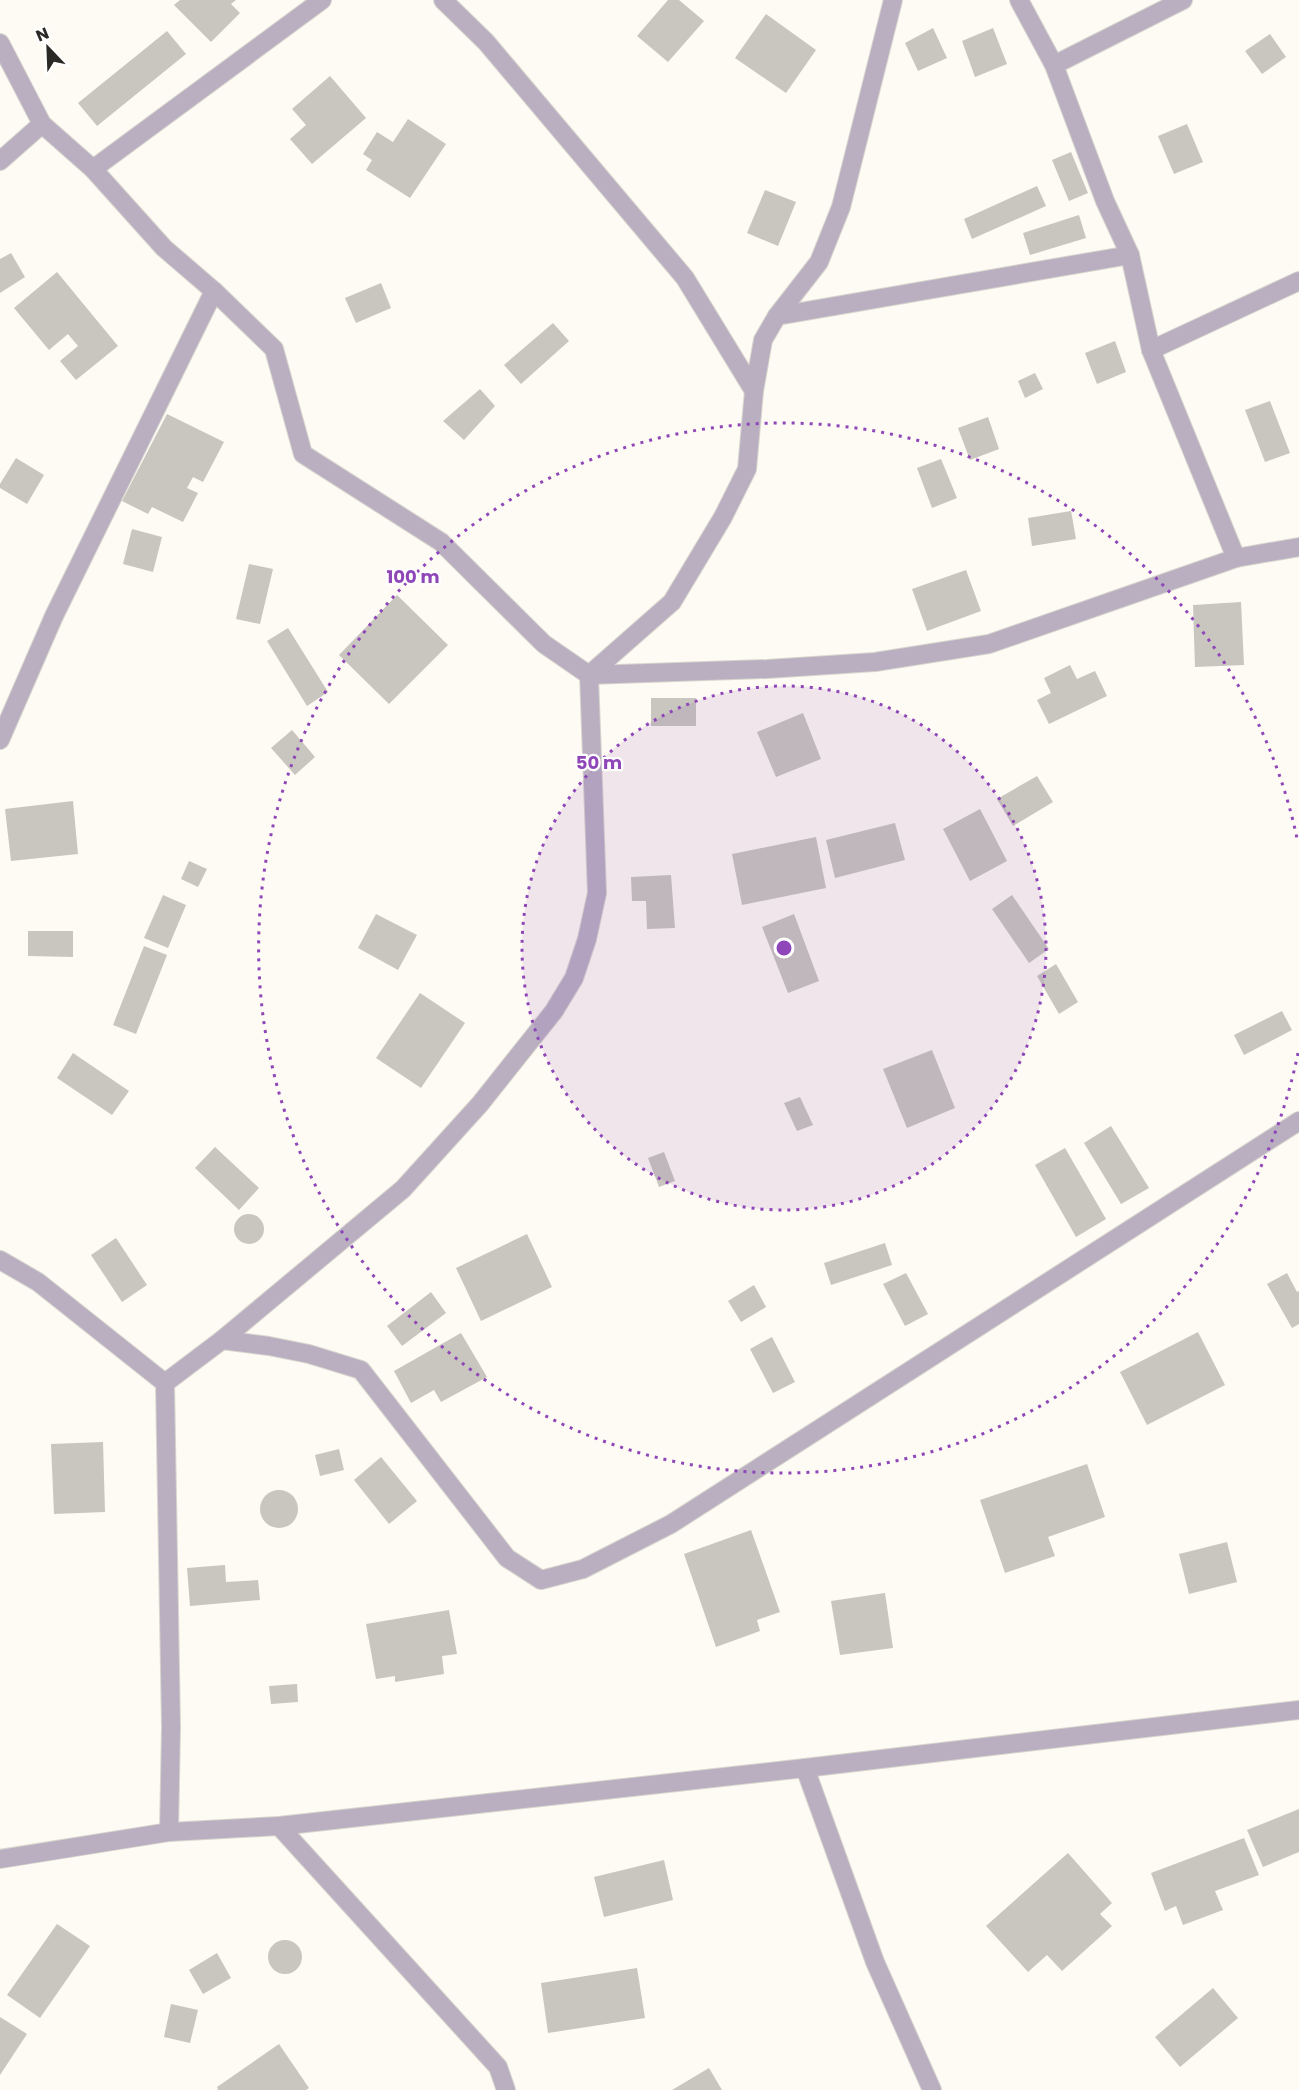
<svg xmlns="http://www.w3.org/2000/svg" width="1299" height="2090" viewBox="0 0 1299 2090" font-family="Poppins,sans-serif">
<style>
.building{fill:#c8c6be}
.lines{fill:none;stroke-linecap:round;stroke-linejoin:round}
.minor-casing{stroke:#d7d5ce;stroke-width:20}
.minor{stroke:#b9afc1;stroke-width:18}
.ring{fill:none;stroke:#8e46b8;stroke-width:3;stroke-dasharray:3 6}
.centre{fill:#8e46b8;stroke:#fff;stroke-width:3}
.ring-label{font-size:18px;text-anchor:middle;font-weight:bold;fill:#8e46b8;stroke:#fff;stroke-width:4.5;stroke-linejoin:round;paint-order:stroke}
</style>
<rect width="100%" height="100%" fill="#fdfbf3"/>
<g class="building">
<path d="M180,0h56l-5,4 9,9 -29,29 -37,-37z"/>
<path d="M668,0h11l25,21 -36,41 -31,-26z"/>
<path d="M766,14l50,36 -30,43 -51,-35z"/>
<path d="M933,28l14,30 -29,13 -13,-28z"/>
<path d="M993,28l14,36 -32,13 -13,-36z"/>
<path d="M167,31l19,23 -89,72 -19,-23z"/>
<path d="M1270,34l16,23 -24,17 -17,-23z"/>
<path d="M330,76l36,42 -54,46 -22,-25 16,-14 -14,-16z"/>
<path d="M408,119l38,25 -36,54 -44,-28 6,-10 -9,-6 14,-22 16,10z"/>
<path d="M1187,124l16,38 -29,12 -16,-38z"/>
<path d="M1071,152l17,41 -19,8 -17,-41z"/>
<path d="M1037,186l9,20 -74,33 -8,-20z"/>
<path d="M765,190l31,12 -18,44 -31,-13z"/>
<path d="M1079,215l7,23 -56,17 -7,-22z"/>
<path d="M11,253l14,24 -25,16v-34z"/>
<path d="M57,272l61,74 -42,34 -16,-19 18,-15 -10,-12 -19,16 -35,-42z"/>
<path d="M381,283l10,25 -35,15 -11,-25z"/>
<path d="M553,323l16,18 -48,43 -17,-19z"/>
<path d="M1115,341l11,31 -29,12 -12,-31z"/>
<path d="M1035,373l8,16 -18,9 -7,-17z"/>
<path d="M480,389l15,17 -31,34 -21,-19z"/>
<path d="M1270,401l20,52 -25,9 -20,-52z"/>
<path d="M167,414l57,28 -21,40 -10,-5 -6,11 11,5 -15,29 -31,-15 -4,7 -26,-13z"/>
<path d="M988,417l11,32 -29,11 -12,-32z"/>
<path d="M16,458l28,17 -17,29 -27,-16v-4z"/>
<path d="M941,459l16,39 -25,10 -15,-40z"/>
<path d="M1071,511l5,28 -44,7 -4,-28z"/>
<path d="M132,529l30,8 -9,35 -30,-8z"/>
<path d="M249,564l24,5 -13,55 -24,-5z"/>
<path d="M966,570l15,41 -54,20 -15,-42z"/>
<path d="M397,595l51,50 -59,59 -50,-49z"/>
<path d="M1241,602l3,63 -49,2 -2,-62z"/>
<path d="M288,628l40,64 -21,14 -40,-65z"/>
<path d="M1070,665l7,14 18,-8 12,25 -58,28 -12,-24 14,-7 -7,-15z"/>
<rect x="651" y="698" width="45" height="28"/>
<path d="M803,713l18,46 -45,18 -19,-45z"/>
<path d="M292,730l23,27 -20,18 -24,-27z"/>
<path d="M1037,776l16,26 -40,24 -16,-27z"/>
<path d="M73,801l5,53 -67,7 -6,-52z"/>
<path d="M980,809l27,52 -37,20 -27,-52z"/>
<path d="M895,823l10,37 -70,18 -9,-38z"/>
<path d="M816,837l10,51 -84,17 -10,-51z"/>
<path d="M189,861l18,8 -9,18 -17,-8z"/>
<path d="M671,875l4,53 -28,1 -1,-28h-14l-1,-24z"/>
<path d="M163,895l23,10 -18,43 -24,-10z"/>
<path d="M1012,895l37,54 -20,14 -37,-54z"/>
<path d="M376,914l41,21 -19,35 -40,-22z"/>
<path d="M794,914l25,67 -31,12 -26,-66z"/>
<path d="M28,931h45v26l-45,-1z"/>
<path d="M144,946l23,9 -31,79 -23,-9z"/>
<path d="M1056,964l22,38 -19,12 -22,-38z"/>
<path d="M420,993l45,30 -44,65 -45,-30z"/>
<path d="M1282,1011l10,19 -48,25 -10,-20z"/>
<path d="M932,1050l23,58 -48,20 -24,-59z"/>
<path d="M73,1053l56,38 -17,24 -55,-37z"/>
<path d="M800,1097l13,28 -16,6 -13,-28z"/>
<path d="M1111,1126l38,62 -28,16 -37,-61z"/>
<path d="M215,1147l44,41 -20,22 -44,-42z"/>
<path d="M1065,1148l41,71 -30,18 -41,-72z"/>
<path d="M664,1152l11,29 -16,6 -11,-29z"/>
<circle cx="249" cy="1229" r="15"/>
<path d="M527,1234l25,53 -71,34 -25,-53z"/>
<path d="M116,1238l31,47 -25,17 -31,-47z"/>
<path d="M885,1243l7,22 -61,20 -7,-22z"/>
<path d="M906,1273l22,41 -23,12 -22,-42z"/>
<path d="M1287,1273l10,19 2,-1v33l-7,4 -25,-44z"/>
<path d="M754,1285l12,22 -25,15 -13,-21z"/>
<path d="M431,1292l15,21 -44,33 -15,-20z"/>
<path d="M1198,1332l27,53 -78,40 -27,-53z"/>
<path d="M461,1333l26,44 -46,25 -7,-12 -23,13 -17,-32z"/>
<path d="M772,1337l23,45 -22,11 -23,-44z"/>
<path d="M103,1442l2,70 -51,2 -3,-70z"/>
<path d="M339,1449l5,21 -24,6 -5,-21z"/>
<path d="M381,1457l36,44 -28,23 -35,-44z"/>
<path d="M1087,1464l18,53 -57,20 7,19 -50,17 -25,-73z"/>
<circle cx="279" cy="1509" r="19"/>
<path d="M751,1530l29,82 -23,8 3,11 -44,16 -32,-93z"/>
<path d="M1227,1542l10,40 -48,12 -10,-40z"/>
<path d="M225,1565l1,17 32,-2 2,20 -70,6 -3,-38z"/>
<path d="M885,1593l8,55 -53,7 -9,-54z"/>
<path d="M449,1610l8,44 -15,2 2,18 -49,8v-6l-19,3 -10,-55z"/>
<path d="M297,1684l1,18 -27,2 -2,-18z"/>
<path d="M1299,1809v43l-36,15 -16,-37z"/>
<path d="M1244,1838l15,37 -44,16 8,19 -40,15 -7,-19 -11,5 -14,-38z"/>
<path d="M1068,1853l44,50 -12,11 12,12 -50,45 -15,-16 -19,17 -42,-46z"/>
<path d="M664,1860l9,40 -69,17 -10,-40z"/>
<path d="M57,1924l33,22 -50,72 -33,-23z"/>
<circle cx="285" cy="1957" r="17"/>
<path d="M217,1953l14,25 -28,16 -14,-24z"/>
<path d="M637,1968l8,50 -97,15 -7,-50z"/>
<path d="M1213,1988l25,30 -58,49 -25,-30z"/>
<path d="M171,2004l27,6 -8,33 -26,-6z"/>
<path d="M0,2017l27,17 -27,41z"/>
<path d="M279,2044l30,44 -3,2h-88l-1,-3z"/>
<path d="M709,2068l13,22h-50z"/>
</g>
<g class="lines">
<defs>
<g id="minor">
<path d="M443,0l43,42 199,236 69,113"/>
<path d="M1019,0l35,65 51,136 25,54 21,95 85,208"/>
<path d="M0,43l42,81 51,45 71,79 50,43 60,58 29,105 138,88 103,102 45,31 178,-6 108,-7 114,-18 247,-86 63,-11"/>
<path d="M1054,65l129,-65"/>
<path d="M0,161l42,-37"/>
<path d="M93,169l229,-169"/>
<path d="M777,316l353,-61"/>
<path d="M1151,350l148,-69"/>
<path d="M589,675l83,-73 51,-85 24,-48 7,-78 9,-51 14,-24 42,-54 22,-55 52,-207"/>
<path d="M0,740l54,-124 160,-325"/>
<path d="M0,1260l38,22 127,101 6,344 -2,105"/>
<path d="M222,1340l47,6 40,8 52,16 146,188 34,22 42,-11 88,-45 628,-403"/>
<path d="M165,1383l57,-43 181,-151 77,-85 74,-93 20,-33 13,-39 10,-46 -8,-218"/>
<path d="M805,1768l70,194 57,128"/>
<path d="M279,1826l219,241 8,23"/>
<path d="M0,1859l169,-27 110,-6 526,-58 494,-58"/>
</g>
</defs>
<use href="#minor" class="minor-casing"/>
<use href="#minor" class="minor"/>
</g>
<circle cx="784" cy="948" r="262" fill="#8e46b8" fill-opacity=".12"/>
<g class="ring">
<circle cx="784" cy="948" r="262"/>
<path d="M1298 1053A525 525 0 1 1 1298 843"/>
</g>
<circle cx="784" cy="948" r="9" class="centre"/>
<g class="ring-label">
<text x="413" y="583">100 m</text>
<text x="599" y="769">50 m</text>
</g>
<g transform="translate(48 48) rotate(337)" stroke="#ffffff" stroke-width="4.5" paint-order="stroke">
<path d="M0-4.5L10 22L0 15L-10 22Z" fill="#2a2926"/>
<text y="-9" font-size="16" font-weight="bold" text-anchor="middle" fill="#2a2926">N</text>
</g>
</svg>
